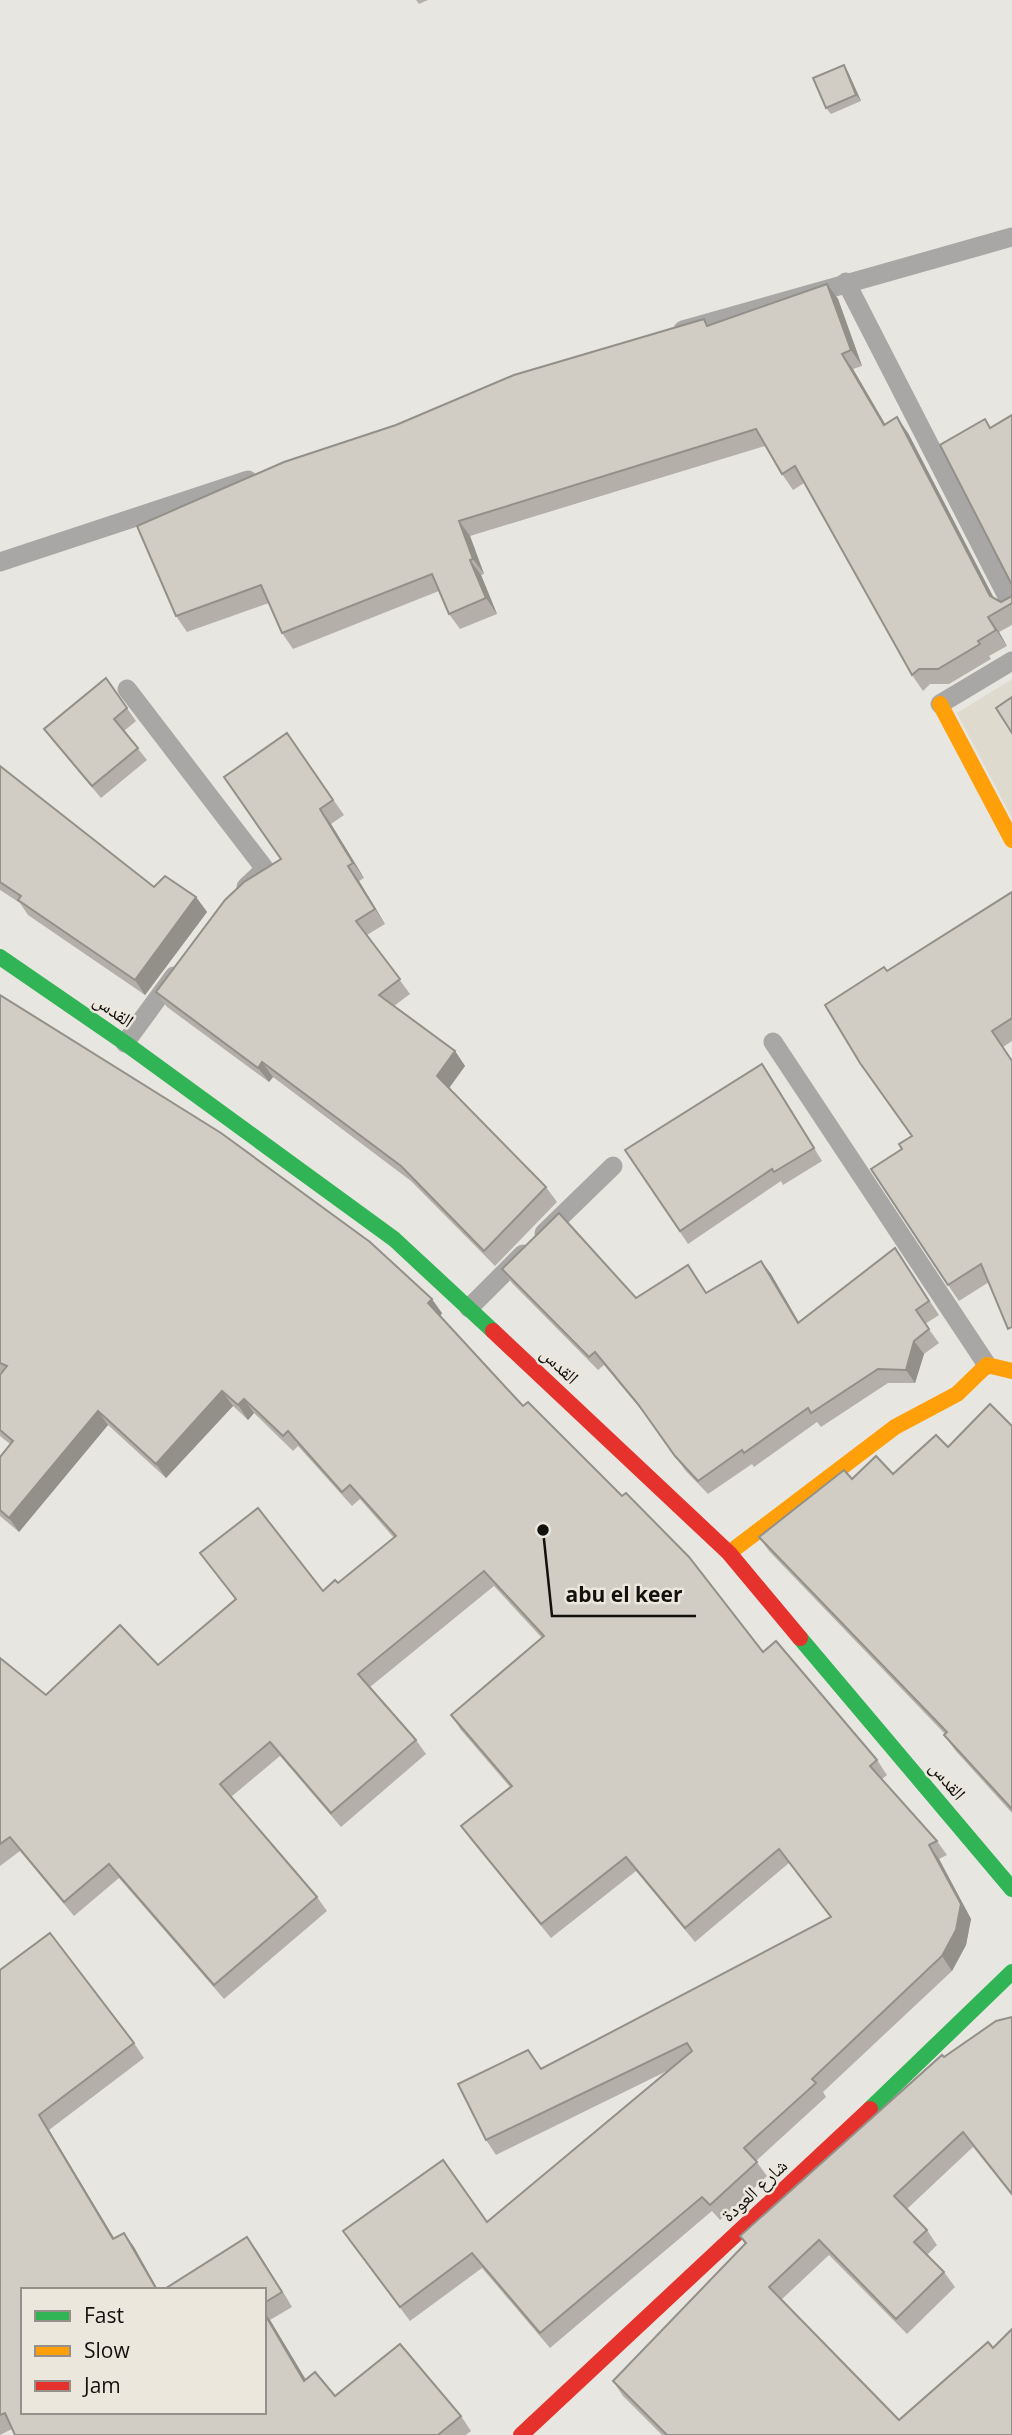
<svg xmlns="http://www.w3.org/2000/svg" width="1012" height="2435" viewBox="0 0 1012 2435" font-family="'Open Sans','Noto Naskh Arabic',sans-serif">
<style>
.built{fill:#dedace}
.lines{fill:none;stroke-linecap:round;stroke-linejoin:round}
.lane{stroke:#a8a7a6;stroke-width:19}
.fast{stroke:#30b455;stroke-width:16}
.slow{stroke:#ff9f0a;stroke-width:16}
.jam{stroke:#e5322d;stroke-width:16}
.wall{fill:#b4b0a9}
.shaded-wall{fill:#929089}
.building{fill:#d1cdc4;stroke:#929089;stroke-width:2}
.labels{text-anchor:middle;stroke-width:5;stroke-linejoin:round;paint-order:stroke}
.street-label{font-size:19px;fill:#12110e;stroke:#ece7dd}
.leader{fill:none;stroke:#12110e;stroke-width:2.5}
.callout-dot{fill:#12110e;stroke:#ece7dd;stroke-width:2.5}
.callout-label{font-size:21px;text-anchor:middle;font-weight:bold;fill:#12110e;stroke:#ece7dd;stroke-width:5;stroke-linejoin:round;paint-order:stroke}
</style>
<rect width="100%" height="100%" fill="#e8e6e0"/>
<path class="built" d="M1012,679v139l-55,-105z"/>
<g class="lines">
<g class="lane">
<path d="M846,282l166,324"/>
<path d="M683,330l329,-93"/>
<path d="M0,562l248,-82"/>
<path d="M127,689l138,180 -19,18"/>
<path d="M940,704l72,-43"/>
<path d="M773,1042l214,323"/>
<path d="M125,1043l49,-67"/>
<path d="M544,1233l69,-67"/>
<path d="M469,1308l54,-54"/>
</g>
<g class="fast">
<path d="M0,957l125,86 269,196 99,92"/>
<path d="M800,1638l212,251"/>
<path d="M870,2109l142,-137"/>
</g>
<g class="slow">
<path d="M940,704l72,136"/>
<path d="M729,1553l166,-126 62,-33 30,-29 25,6"/>
</g>
<g class="jam">
<path d="M493,1331l236,222 71,85"/>
<path d="M521,2435l349,-326"/>
</g>
</g>
<g class="wall">
<path d="M416,0h12l-9,4z"/>
<path d="M844,65l4,7 13,29 -30,13 -5,-6z"/>
<path d="M827,284l11,15 24,67 -9,3 32,55 23,9 86,165 7,4 11,-6v-11l-21,-158 21,-12v210l-13,7 8,14 -18,10 2,3 -42,25h-19l-7,7 -11,-16 -108,-192 -11,7 -11,-16 -17,-28 -295,90 14,38 -3,1 16,39 -37,15 -11,-15 -10,-23 -146,58 -11,-16 -13,-30 -82,29 -11,-16 220,-191 308,-106 5,6z"/>
<path d="M106,678l30,43 -12,10 23,29 -46,38 -48,-57 -9,-12z"/>
<path d="M287,733l57,82 -13,9 33,54 -5,3 26,43 -18,11 43,59 -16,12 61,45 10,15 -16,22 97,99 11,15 -62,64 -84,-85 -138,-104 -4,5 -102,-75 -11,-15 125,-133z"/>
<path d="M0,766l154,121 42,10 11,15 -62,83 -117,-80 -8,-12 -20,-13z"/>
<path d="M1012,892v149l-9,6 9,13v267l-23,-45 -30,19 -11,-16 -46,-136 10,-13 -25,-165z"/>
<path d="M0,994l442,319 -2,3 83,90 240,246 114,108 10,15 -5,4 55,62 10,14 -8,4 32,60 -5,26 -14,26 -129,121 3,5 -70,64 11,15 -47,44 -8,-9 -162,137 -68,-80 -72,53 -57,-76 134,-23 180,-151 -171,84 -10,-15 55,-72 290,-150 -42,-55 -94,79 -59,-71 -85,67 -80,-98 -10,-14 49,-39 -49,-57 -10,-15 91,-77 -48,-52 -124,101 46,53 10,14 -85,73 -61,-71 -49,41 86,100 10,14 -103,88 -105,-121 -45,38 -54,-65 -20,15v-208l46,37 112,-30 77,-66 -35,-46 123,38 15,-8 56,-45 -34,-39 -8,7 -54,-60 -5,5 -39,-38 -6,7 -15,-14 -67,72 -58,-53 -89,107 -19,-16v-59l10,-13 -10,-8v-61l2,-2 -2,-1z"/>
<path d="M762,1064l60,97 -39,24 -2,-4 -93,63 -63,-94z"/>
<path d="M895,1248l44,67 -14,9 14,19 -15,11 -9,29h-27l-67,44 -4,-5 -63,45 -2,-3 -44,30 -23,-24 -37,-52 -44,-53 -6,5 -86,-87 -10,-14 134,29 70,-6 55,-31 10,13 28,48z"/>
<path d="M1012,1426v387l-57,-63 -11,-15 1,-1 -176,-183 -10,-14 93,-58 41,-5 55,-27z"/>
<path d="M0,1970l134,73 10,15 -95,72 65,108 10,-5 10,14 24,43h-135l241,122v-122l-17,-53 45,70 -22,13 36,60 29,16 126,20 10,15 -5,4h-451l-3,-6 -12,6z"/>
<path d="M1012,2017v179l-39,-49 -66,62 20,21 10,15 -10,10 17,17 11,15 -48,47 -78,-79 -48,45 118,120 113,15h-350l-39,-39 -10,-15 132,-137 -5,-8 204,-179z"/>
</g>
<g class="shaded-wall">
<path d="M844,65l4,7 13,29 -5,-6z"/>
<path d="M827,284l11,15 24,67 -11,-16z"/>
<path d="M842,354l11,15 42,72 -11,-16z"/>
<path d="M897,417l11,16 93,179 -11,-16z"/>
<path d="M459,521l11,15 14,38 -11,-15z"/>
<path d="M470,560l11,15 16,39 -11,-16z"/>
<path d="M988,617l11,15 8,14 -11,-16z"/>
<path d="M320,809l11,15 33,54 -11,-15z"/>
<path d="M348,866l11,15 26,43 -10,-15z"/>
<path d="M196,897l11,15 -62,83 -10,-15z"/>
<path d="M455,1051l10,15 -18,25 -10,-15z"/>
<path d="M262,1062l11,15 -4,5 -11,-14z"/>
<path d="M762,1064l9,13 51,84 -8,-13z"/>
<path d="M761,1261l10,13 36,63 -9,-14z"/>
<path d="M432,1299l10,14 -3,5 -11,-15z"/>
<path d="M914,1341l10,13 -9,29 -9,-13z"/>
<path d="M222,1391l11,15 -67,72 -10,-14z"/>
<path d="M244,1399l10,14 -6,7 -10,-15z"/>
<path d="M98,1411l10,14 -89,107 -10,-14z"/>
<path d="M929,1845l10,14 32,60 -5,26 -14,26 -10,-15z"/>
<path d="M39,2115l10,15 74,123 -10,-14z"/>
<path d="M124,2233l10,14 24,43h-1z"/>
<path d="M247,2237l11,15 34,55 -10,-15z"/>
<path d="M264,2312l6,8 45,75 -11,-14z"/>
</g>
<g class="building">
<path d="M844,65l12,30 -30,13 -13,-30z"/>
<path d="M827,284l24,66 -9,4 42,71 13,-8 93,179 11,6 11,-6v-11l-72,-140 45,-26 5,9 22,-13v188l-24,14 8,13 -18,11 2,3 -42,25h-19l-7,6 -117,-209 -13,8 -26,-45 -297,92 14,38 -3,1 16,38 -37,16 -17,-40 -150,59 -21,-48 -85,31 -39,-90 147,-64 112,-37 118,-50 190,-56 3,7z"/>
<path d="M106,678l21,30 -13,11 24,29 -46,38 -48,-57z"/>
<path d="M1012,697v36l-16,-25z"/>
<path d="M287,733l46,67 -13,9 33,54 -5,3 27,43 -19,12 44,58 -21,16 76,56 -18,25 109,111 -62,64 -83,-85 -139,-104 -4,6 -102,-76 69,-92 19,-18 37,-23 -57,-82z"/>
<path d="M0,766l154,121 11,-11 31,21 -61,83 -117,-80 3,-4 -21,-14z"/>
<path d="M1012,892v126l-20,13 20,30v266l-4,2 -27,-65 -33,21 -77,-116 31,-20 -3,-5 13,-8 -52,-73 -35,-58 59,-38 3,4z"/>
<path d="M0,995l221,138 149,109 62,57 -4,4 95,103 5,-4 94,94 4,-3 63,64 74,95 13,-11 101,119 -7,6 67,75 -8,4 32,59 -5,26 -14,26 -130,123 4,4 -72,65 13,14 -47,43 -8,-8 -162,136 -68,-80 -72,54 -57,-76 100,-71 44,62 205,-171 -5,-8 -201,97 -28,-56 70,-34 13,19 290,-152 -52,-68 -94,79 -59,-71 -85,67 -80,-98 51,-40 -61,-71 93,-79 -60,-65 -126,103 58,66 -85,73 -61,-71 -50,42 97,113 -103,88 -105,-121 -45,38 -54,-65 -10,7v-186l46,37 74,-70 38,40 78,-66 -36,-46 58,-45 65,83 12,-11 3,3 58,-47 -46,-51 -8,7 -54,-61 -5,5 -39,-37 -6,6 -16,-14 -66,73 -58,-53 -89,107 -9,-8v-53l13,-16 -13,-11v-55l7,-9 -7,-3z"/>
<path d="M762,1064l52,84 -40,24 -2,-3 -92,62 -55,-81z"/>
<path d="M559,1213l77,85 52,-33 18,28 55,-32 37,62 97,-75 34,53 -13,9 13,19 -15,12 -8,29 -28,-1 -67,44 -3,-5 -64,45 -2,-3 -44,31 -23,-25 -37,-52 -43,-52 -6,5 -87,-88z"/>
<path d="M990,1404l22,22v383l-68,-74 3,-3 -188,-195 85,-67 8,9 24,-23 17,18 43,-39 12,12z"/>
<path d="M50,1933l84,110 -95,72 74,124 11,-6 33,57h-134v122h241v-99l40,68 11,-9 20,24 65,-52 61,72 -23,19h-423l-10,-22 -5,2v-445z"/>
<path d="M1012,2017v177l-49,-62 -69,64 33,34 -13,12 30,30 -48,47 -77,-79 -50,47 130,133 89,-78 5,6 19,-19v106h-345l-54,-54 133,-138 -6,-7 202,-181 2,2 52,-36z"/>
<path d="M247,2237l35,55 -18,11v-13h-101z"/>
</g>
<g class="labels">
<g class="street-label">
<text transform="translate(114 1010) rotate(35)" y="7">القدس</text>
<text transform="translate(560 1365) rotate(44)" y="7">القدس</text>
<text transform="translate(948 1780) rotate(50)" y="7">القدس</text>
<text transform="translate(754 2190) rotate(-43)" y="7">شارع العودة</text>
</g>
</g>
<path class="leader" d="M543 1530L552 1616H696"/>
<circle class="callout-dot" cx="543" cy="1530" r="7"/>
<g class="callout-label">
<text x="624" y="1602">abu el keer</text>
</g>
<rect x="21" y="2288" width="245" height="126" fill="#ece7dd" stroke="#95918a" stroke-width="2"/>
<rect x="35" y="2311" width="35" height="10" fill="#30b455" stroke="#95918a" stroke-width="2"/>
<text x="84" y="2323" font-size="21" fill="#12110e">Fast</text>
<rect x="35" y="2346" width="35" height="10" fill="#ff9f0a" stroke="#95918a" stroke-width="2"/>
<text x="84" y="2358" font-size="21" fill="#12110e">Slow</text>
<rect x="35" y="2381" width="35" height="10" fill="#e5322d" stroke="#95918a" stroke-width="2"/>
<text x="84" y="2393" font-size="21" fill="#12110e">Jam</text>
</svg>
